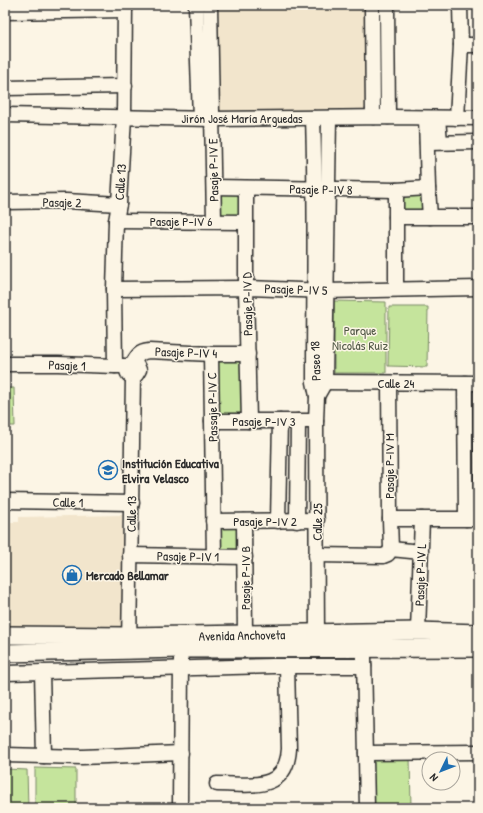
<svg xmlns="http://www.w3.org/2000/svg" width="483" height="813" viewBox="0 0 483 813" font-family="'Patrick Hand',sans-serif">
<style>
.built{fill:#f2e5cc}
.green{fill:#c5e49c;stroke:#788864}
.lines{fill:none;stroke-linecap:round;stroke-linejoin:round}
.minor-casing{stroke:#2b2b2b;stroke-width:17}
.major-casing{stroke:#2b2b2b;stroke-width:20}
.minor{stroke:#fcf5e5;stroke-width:14}
.major{stroke:#fcf5e5;stroke-width:17}
.labels{text-anchor:middle;stroke-width:3;stroke-linejoin:round;paint-order:stroke}
.street-label{font-size:13px;fill:#2b2b2b;stroke:#fcf5e5}
.park-label{font-size:13px;fill:#525947;stroke:#fcf5e5}
.poi-label{font-size:13px;font-weight:bold;fill:#2b2b2b;stroke:#fcf5e5;text-anchor:start}
</style>
<rect width="100%" height="100%" fill="#fcf5e5"/>
<filter id="ink" filterUnits="userSpaceOnUse"><feTurbulence type="fractalNoise" baseFrequency=".025" numOctaves="2"/><feDisplacementMap in="SourceGraphic" scale="8" xChannelSelector="R" yChannelSelector="G"/><feConvolveMatrix kernelMatrix="1 2 1 2 8 2 1 2 1" color-interpolation-filters="sRGB"/></filter>
<g filter="url(#ink)">
<g class="built">
<path d="M218,5h149l-1,108 -147,3z"/>
<path d="M122,515v113l-117,1v-107h14v-5z"/>
</g>
<g class="green">
<path d="M218,190l24,3 -1,25 -22,-1z"/>
<path d="M400,192l25,1 1,21h-25z"/>
<path d="M334,301l52,1v71h-52z"/>
<path d="M389,307h39l-1,60 -39,-1z"/>
<path d="M216,361h24l2,56h-24z"/>
<path d="M5,388h9l1,38h-10z"/>
<path d="M218,527l24,1v25l-24,-1z"/>
<path d="M370,757h40l1,51h-39z"/>
<path d="M35,768l41,1v39h-41z"/>
<path d="M5,769l22,1 1,38h-23z"/>
</g>
<g class="lines">
<defs>
<g id="minor">
<path d="M196,5l4,113"/>
<path d="M210,5l4,216"/>
<path d="M372,5l1,112"/>
<path d="M387,5l1,112"/>
<path d="M5,12l120,-2"/>
<path d="M461,45h17"/>
<path d="M5,88l120,-2"/>
<path d="M5,115l208,4 175,-2 90,1"/>
<path d="M313,118c3,88 1,176 1,264l3,14 -1,25 1,222"/>
<path d="M426,118l2,70 2,29"/>
<path d="M438,118l2,24"/>
<path d="M457,118l4,-73 -1,-40"/>
<path d="M427,143l51,-1"/>
<path d="M214,187l182,3 32,-2"/>
<path d="M246,188v100l3,133"/>
<path d="M5,202l61,-1 53,3"/>
<path d="M396,217h82"/>
<path d="M116,221l130,1"/>
<path d="M114,289l132,-1 79,3 153,-3"/>
<path d="M396,289v-99"/>
<path d="M211,354l3,203"/>
<path d="M5,364h53l57,2h13l6,-1 3,1 2,4 -3,5 -5,1c-4,-2 -5,-6 -3,-10"/>
<path d="M132,365c5,-9 7,-13 17,-14l62,3h37"/>
<path d="M115,366l-1,-77 2,-68 3,-17 5,-87 1,-112"/>
<path d="M317,382l161,1"/>
<path d="M389,383l1,136 1,30"/>
<path d="M465,383l1,136"/>
<path d="M317,396l8,-14 4,-264"/>
<path d="M212,421h104"/>
<path d="M5,501l127,2"/>
<path d="M390,519h88"/>
<path d="M213,521l104,-1"/>
<path d="M244,521l1,114"/>
<path d="M278,521l2,-100"/>
<path d="M297,521l1,-100"/>
<path d="M130,555l115,2"/>
<path d="M316,555l67,1 5,-2 3,-5 30,3"/>
<path d="M418,631l4,-112"/>
<path d="M129,646l4,-269"/>
<path d="M364,657l3,151"/>
<path d="M42,672l2,84"/>
<path d="M5,673l268,-7h91"/>
<path d="M366,753l112,-1"/>
<path d="M5,755l77,2 99,-4"/>
<path d="M217,784c33,0 69,9 72,-35l-2,-83"/>
<path d="M180,808l1,-148"/>
</g>
<g id="major">
<path d="M5,635l124,1 289,-5 60,2"/>
<path d="M5,653l176,-4 297,-1"/>
</g>
</defs>
<use href="#minor" class="minor-casing"/>
<use href="#major" class="major-casing"/>
<use href="#minor" class="minor"/>
<use href="#major" class="major"/>
</g>
</g>
<defs>
<symbol id="school-ring" viewBox="-11 -11 22 22"><circle r="9.5" fill="#fcf5e5" stroke="#1f6fb2" stroke-width="1.5"/><path d="M0-5L7-2L0 1L-7-2ZM-4 1L0 2.5L4 1V4Q0 6-4 4Z" fill="#1f6fb2"/></symbol>
<symbol id="shop-ring" viewBox="-11 -11 22 22"><circle r="9.5" fill="#fcf5e5" stroke="#1f6fb2" stroke-width="1.5"/><path d="M-5-2.5h2.3a2.7 3.5 0 0 1 5.4 0H5L5.5 6h-11ZM-1.5-2.5h3a1.5 2.3 0 0 0-3 0Z" fill="#1f6fb2"/></symbol>
</defs>
<g fill-rule="evenodd">
<use href="#school-ring" x="97" y="459" width="22" height="22"/>
<use href="#shop-ring" x="61" y="564" width="22" height="22"/>
</g>
<g class="labels">
<g class="street-label">
<text x="242" y="123">Jirón José María Arguedas</text>
<text transform="translate(213 170) rotate(-91)" y="5">Pasaje P-IV E</text>
<text transform="translate(120 182) rotate(-86)" y="5">Calle 13</text>
<text transform="translate(321 189) rotate(1)" y="5">Pasaje P-IV 8</text>
<text transform="translate(62 202) rotate(1)" y="5">Pasaje 2</text>
<text x="181" y="226">Pasaje P-IV 6</text>
<text transform="translate(296 289) rotate(2)" y="5">Pasaje P-IV 5</text>
<text transform="translate(247 304) rotate(-91)" y="5">Pasaje P-IV D</text>
<text transform="translate(186 352) rotate(2)" y="5">Pasaje P-IV 4</text>
<text transform="translate(315 361) rotate(-92)" y="5">Paseo 18</text>
<text transform="translate(67 365) rotate(2)" y="5">Pasaje 1</text>
<text x="396" y="388">Calle 24</text>
<text transform="translate(212 407) rotate(-91)" y="5">Passaje P-IV C</text>
<text x="264" y="426">Pasaje P-IV 3</text>
<text transform="translate(389 466) rotate(-90)" y="5">Pasaje P-IV M</text>
<text transform="translate(68 502) rotate(1)" y="5">Calle 1</text>
<text transform="translate(131 514) rotate(-89)" y="5">Calle 13</text>
<text x="265" y="526">Pasaje P-IV 2</text>
<text transform="translate(317 522) rotate(-89)" y="5">Calle 25</text>
<text transform="translate(188 556) rotate(1)" y="5">Pasaje P-IV 1</text>
<text transform="translate(420 575) rotate(-88)" y="5">Pasaje P-IV L</text>
<text transform="translate(245 578) rotate(-90)" y="5">Pasaje P-IV B</text>
<text transform="translate(242 635) rotate(-1)" y="5">Avenida Anchoveta</text>
</g>
<g class="park-label">
<text x="360" y="335">Parque<tspan x="360" dy="15">Nicolás Ruiz</tspan></text>
</g>
<g class="poi-label">
<text x="122" y="468">Institución Educativa<tspan x="122" dy="15">Elvira Velasco</tspan></text>
<text x="86" y="580">Mercado Bellamar</text>
</g>
</g>
<rect width="483" height="813" fill="none" stroke="#fcf5e5" stroke-width="20"/>
<rect x="10" y="10" width="463" height="793" fill="none" stroke="#2b2b2b" stroke-width="1.5" filter="url(#ink)"/>
<g transform="translate(441 771) rotate(227)"><circle r="19" fill="#fcf5e5" stroke="#a8a49b"/>
<path d="M0-3L7 15L0 10L-7 15Z" fill="#1f6fb2"/>
<text y="-6" font-size="11" font-weight="bold" text-anchor="middle" fill="#2b2b2b">N</text>
</g>
</svg>
